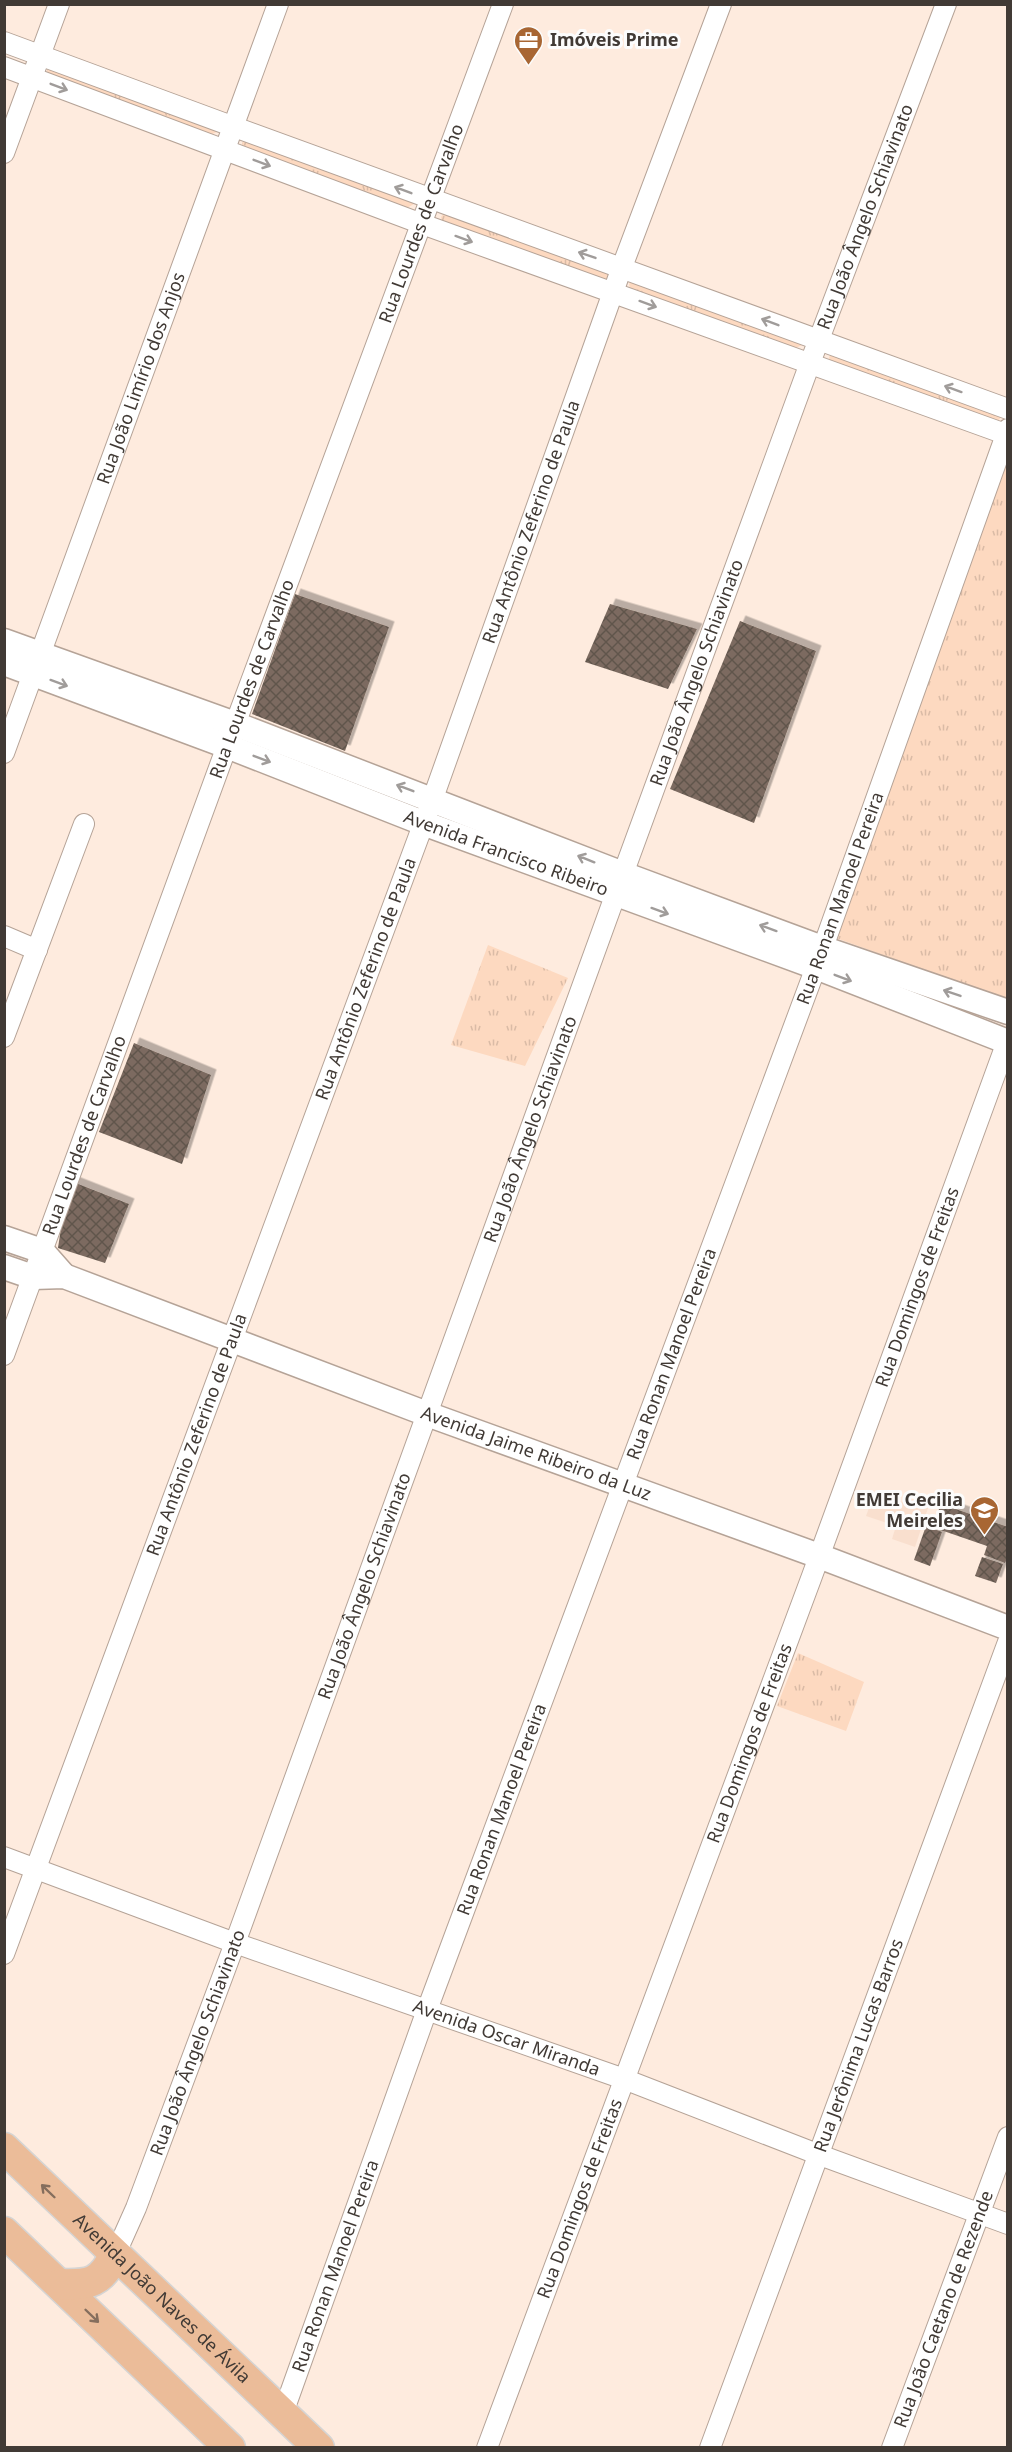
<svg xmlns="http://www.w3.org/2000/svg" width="1012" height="2452" viewBox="0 0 1012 2452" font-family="'Noto Sans',sans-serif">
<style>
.built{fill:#f9dfce}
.grass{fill:url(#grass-tufts)}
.building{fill:url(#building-cross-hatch);filter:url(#shadow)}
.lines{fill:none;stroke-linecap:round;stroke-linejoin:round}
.minor-casing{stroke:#b5a397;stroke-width:22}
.tertiary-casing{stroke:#b5a397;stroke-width:27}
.primary-casing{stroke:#d5d4d3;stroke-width:33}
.minor{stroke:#fff;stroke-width:20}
.tertiary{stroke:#fff;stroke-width:24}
.primary{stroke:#ebbc99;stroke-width:30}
.oneway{stroke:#a09c9a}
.oneway2{stroke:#856e5d}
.labels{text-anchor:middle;stroke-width:6;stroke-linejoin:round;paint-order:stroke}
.poi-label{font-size:18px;font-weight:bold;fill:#413a35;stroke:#fcfcfc;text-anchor:start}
.street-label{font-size:18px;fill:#413a35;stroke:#fcfcfc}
</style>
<defs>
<pattern id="grass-tufts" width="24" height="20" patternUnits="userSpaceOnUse" patternTransform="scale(1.5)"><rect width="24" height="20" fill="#fdd9c0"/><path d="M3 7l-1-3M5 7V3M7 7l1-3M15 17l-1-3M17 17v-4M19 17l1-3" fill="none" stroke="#dabba6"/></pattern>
<pattern id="building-cross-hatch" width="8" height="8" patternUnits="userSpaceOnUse" patternTransform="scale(1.5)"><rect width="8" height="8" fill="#7b6b60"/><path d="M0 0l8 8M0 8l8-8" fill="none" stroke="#61544c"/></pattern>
<filter id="shadow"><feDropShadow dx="5.5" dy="-5.5" stdDeviation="0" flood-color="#0004"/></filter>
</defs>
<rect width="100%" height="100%" fill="#feebde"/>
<path class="built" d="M875,1492l30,11 2,-5 22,7 -14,42 -23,-8 4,-13 -30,-10z"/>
<g class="grass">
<path d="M51,65l168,66 -9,4 -162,-60 -1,-5z"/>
<path d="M246,138l169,65 -1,1 -9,5 -162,-61 -1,-5z"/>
<path d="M445,212l164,56 1,14 -168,-60 -1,-5z"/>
<path d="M633,279l169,65v1l-10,5 -162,-61 -1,-5z"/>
<path d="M834,352l168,64 -4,5 -168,-59 -1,-5z"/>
<path d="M1007,455v545l-171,-62z"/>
<path d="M488,945l80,33 -43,88 -74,-21z"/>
<path d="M798,1653l66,29 -18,49 -69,-25z"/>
</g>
<g class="building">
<path d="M295,594l94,33 -44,124 -93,-37z"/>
<path d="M610,604l87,25 -29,60 -83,-27z"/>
<path d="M740,621l76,30 -62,172 -84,-34z"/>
<path d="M134,1043l77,32 -29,89 -83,-32z"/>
<path d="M68,1180l61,24 -24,59 -47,-15z"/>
<path d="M941,1504l67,23v29l-3,7 -21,-8 3,-9 -55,-19z"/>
<path d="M926,1526l16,6 -12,34 -16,-6z"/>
<path d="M982,1557l21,7 -7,19 -21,-7z"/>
</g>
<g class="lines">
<defs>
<g id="minor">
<path d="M4,42c334,124 669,245 1004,367"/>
<path d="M4,67l418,157 586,211"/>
<path d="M4,153l55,-149"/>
<path id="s1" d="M4,753l274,-749"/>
<path d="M4,936l33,14"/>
<path d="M4,1037l80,-213"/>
<path id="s2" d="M4,1355l223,-609 276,-742"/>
<path id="s3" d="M4,1857l231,86 389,136 193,75 191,70"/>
<path id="s4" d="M4,1954l429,-1156 189,-531 99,-263"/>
<path id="s5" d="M115,2255l21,-47 99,-265 388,-1069 187,-511 136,-359"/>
<path id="s6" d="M283,2413l144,-403 389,-1043 192,-538"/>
<path id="s7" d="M487,2448l325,-872 196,-537"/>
<path id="s8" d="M710,2448l298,-806"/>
<path id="s9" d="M892,2448l116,-311"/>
</g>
<g id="tertiary">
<path d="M4,641l231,83 388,150 199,74 186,64"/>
<path id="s10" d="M4,663l223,83 196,77 393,144 192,75"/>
<path d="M4,1238l38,13 22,25"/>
<path id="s11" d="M4,1267l29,10 31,-1 363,138 392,142 189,72"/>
</g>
<g id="primary">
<path id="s12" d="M4,2148l315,300"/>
<path d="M4,2232l226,216"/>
<path d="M60,2284c31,1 40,-1 55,-29"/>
</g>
</defs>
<use href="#minor" class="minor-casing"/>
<use href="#tertiary" class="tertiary-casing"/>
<use href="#primary" class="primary-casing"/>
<use href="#minor" class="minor"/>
<use href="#tertiary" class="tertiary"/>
<use href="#primary" class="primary"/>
</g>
<defs><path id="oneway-shaft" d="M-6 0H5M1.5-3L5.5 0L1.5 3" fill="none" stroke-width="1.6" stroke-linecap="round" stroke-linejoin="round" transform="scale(1.5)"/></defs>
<g class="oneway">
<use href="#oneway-shaft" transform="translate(59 87) rotate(21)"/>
<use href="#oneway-shaft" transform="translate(262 163) rotate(21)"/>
<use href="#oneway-shaft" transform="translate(403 190) rotate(-159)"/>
<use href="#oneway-shaft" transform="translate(464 239) rotate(20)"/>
<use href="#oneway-shaft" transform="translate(587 255) rotate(-161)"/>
<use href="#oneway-shaft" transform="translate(648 304) rotate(20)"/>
<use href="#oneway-shaft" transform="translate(770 322) rotate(-159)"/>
<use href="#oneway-shaft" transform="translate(953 389) rotate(-160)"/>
<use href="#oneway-shaft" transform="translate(59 683) rotate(20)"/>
<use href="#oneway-shaft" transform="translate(262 759) rotate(21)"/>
<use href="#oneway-shaft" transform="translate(405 788) rotate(-159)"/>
<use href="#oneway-shaft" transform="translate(586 859) rotate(-158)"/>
<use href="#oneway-shaft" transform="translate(660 911) rotate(20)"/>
<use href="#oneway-shaft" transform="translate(768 928) rotate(-160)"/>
<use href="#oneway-shaft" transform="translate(843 978) rotate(21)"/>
<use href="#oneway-shaft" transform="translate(952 993) rotate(-161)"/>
</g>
<g class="oneway2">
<use href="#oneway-shaft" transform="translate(48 2191) rotate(-136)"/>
<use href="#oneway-shaft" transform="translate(92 2316) rotate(44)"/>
</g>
<defs>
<symbol id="office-pin" viewBox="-11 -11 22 30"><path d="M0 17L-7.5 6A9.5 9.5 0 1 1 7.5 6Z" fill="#a86633" stroke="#fcfcfc"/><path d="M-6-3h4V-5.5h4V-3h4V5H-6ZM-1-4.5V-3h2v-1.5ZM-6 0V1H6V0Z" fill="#fff"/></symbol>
<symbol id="school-pin" viewBox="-11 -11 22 30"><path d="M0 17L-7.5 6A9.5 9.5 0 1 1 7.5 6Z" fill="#a86633" stroke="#fcfcfc"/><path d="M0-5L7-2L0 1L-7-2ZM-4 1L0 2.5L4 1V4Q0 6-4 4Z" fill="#fff"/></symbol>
</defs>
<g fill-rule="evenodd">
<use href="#office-pin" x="512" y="24" width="33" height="45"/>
<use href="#school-pin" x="968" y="1494" width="33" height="45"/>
</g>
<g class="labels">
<g class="poi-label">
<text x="550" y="46">Imóveis Prime</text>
<text x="963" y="1506" text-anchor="end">EMEI Cecilia<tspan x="963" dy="21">Meireles</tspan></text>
</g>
<g class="street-label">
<text dy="6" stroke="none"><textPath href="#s5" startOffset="2172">Rua João Ângelo Schiavinato</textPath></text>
<text dy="6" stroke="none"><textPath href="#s2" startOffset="1206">Rua Lourdes de Carvalho</textPath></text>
<text dy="6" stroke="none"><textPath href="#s1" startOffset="399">Rua João Limírio dos Anjos</textPath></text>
<text dy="6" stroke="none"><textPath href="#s4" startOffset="1526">Rua Antônio Zeferino de Paula</textPath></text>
<text dy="6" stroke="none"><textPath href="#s5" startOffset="1686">Rua João Ângelo Schiavinato</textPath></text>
<text dy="6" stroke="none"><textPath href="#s2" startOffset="720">Rua Lourdes de Carvalho</textPath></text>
<text dy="6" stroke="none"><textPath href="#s10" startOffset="537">Avenida Francisco Ribeiro</textPath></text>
<text dy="6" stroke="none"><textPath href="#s6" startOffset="1614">Rua Ronan Manoel Pereira</textPath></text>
<text dy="6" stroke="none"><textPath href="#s4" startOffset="1040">Rua Antônio Zeferino de Paula</textPath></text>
<text dy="6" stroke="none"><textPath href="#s5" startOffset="1200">Rua João Ângelo Schiavinato</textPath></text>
<text dy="6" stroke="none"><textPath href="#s2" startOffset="234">Rua Lourdes de Carvalho</textPath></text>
<text dy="6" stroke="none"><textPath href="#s7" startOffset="1238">Rua Domingos de Freitas</textPath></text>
<text dy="6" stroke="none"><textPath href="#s6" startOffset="1128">Rua Ronan Manoel Pereira</textPath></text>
<text dy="6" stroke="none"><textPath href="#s4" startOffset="554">Rua Antônio Zeferino de Paula</textPath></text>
<text dy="6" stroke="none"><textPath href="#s11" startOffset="566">Avenida Jaime Ribeiro da Luz</textPath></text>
<text dy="6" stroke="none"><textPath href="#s5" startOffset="714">Rua João Ângelo Schiavinato</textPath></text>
<text dy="6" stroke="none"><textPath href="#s7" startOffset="752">Rua Domingos de Freitas</textPath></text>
<text dy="6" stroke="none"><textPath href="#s6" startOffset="642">Rua Ronan Manoel Pereira</textPath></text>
<text dy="6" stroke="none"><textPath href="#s3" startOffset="534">Avenida Oscar Miranda</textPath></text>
<text dy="6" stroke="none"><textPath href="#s5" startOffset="228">Rua João Ângelo Schiavinato</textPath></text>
<text dy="6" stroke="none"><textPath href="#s8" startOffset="429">Rua Jerônima Lucas Barros</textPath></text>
<text dy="6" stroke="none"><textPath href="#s7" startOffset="266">Rua Domingos de Freitas</textPath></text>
<text dy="6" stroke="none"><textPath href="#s6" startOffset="156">Rua Ronan Manoel Pereira</textPath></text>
<text dy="6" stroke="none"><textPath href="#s12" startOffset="218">Avenida João Naves de Ávila</textPath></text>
<text dy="6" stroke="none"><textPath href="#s9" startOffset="148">Rua João Caetano de Rezende</textPath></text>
</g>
</g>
<rect width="1012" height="2452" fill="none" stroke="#413a35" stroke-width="12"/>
</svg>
